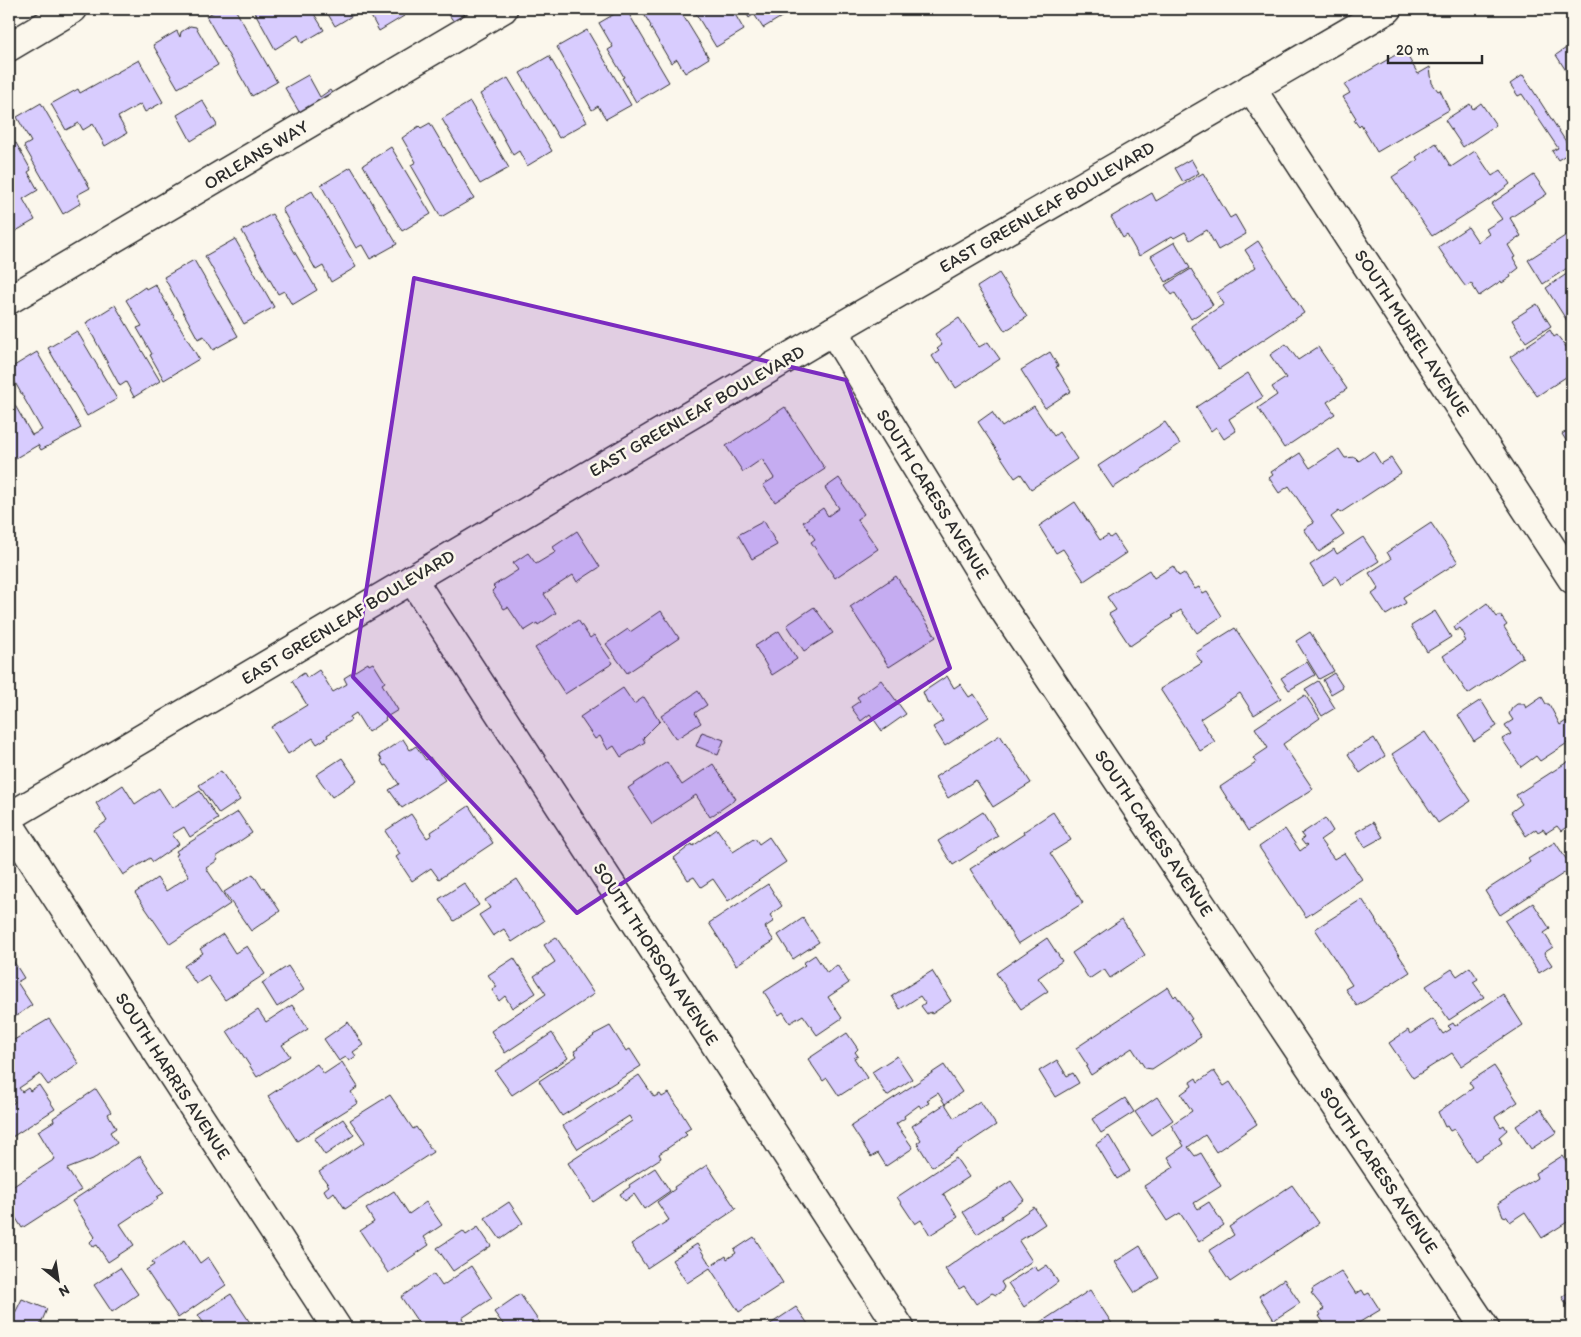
<svg xmlns="http://www.w3.org/2000/svg" width="1581" height="1337" viewBox="0 0 1581 1337" font-family="Itim,sans-serif">
<style>
.building{fill:#d8ccfe;stroke:#2b2b2b}
.lines{fill:none;stroke-linecap:round;stroke-linejoin:round}
.minor-casing{stroke:#2b2b2b;stroke-width:31}
.minor{stroke:#fbf7ec;stroke-width:28}
.marked{fill:#7b2cbf;fill-opacity:0.2;stroke:#7b2cbf;stroke-width:4;stroke-linejoin:round}
.labels{text-anchor:middle;stroke-width:5;stroke-linejoin:round;paint-order:stroke}
.street-label{font-size:18px;fill:#2b2b2b;stroke:#fbf7ec}
</style>
<rect width="100%" height="100%" fill="#fbf7ec"/>
<filter id="ink" filterUnits="userSpaceOnUse"><feTurbulence type="fractalNoise" baseFrequency=".02" numOctaves="2"/><feDisplacementMap in="SourceGraphic" scale="10" xChannelSelector="R" yChannelSelector="G"/><feConvolveMatrix kernelMatrix="1 2 1 2 8 2 1 2 1" color-interpolation-filters="sRGB"/></filter>
<g filter="url(#ink)">
<g class="building">
<path d="M219,9h16l42,73 -25,14 -46,-80z"/>
<path d="M253,9h58l13,21 -22,13 -4,-8 -23,14z"/>
<path d="M325,9h33l2,2 -25,15z"/>
<path d="M367,9h33l4,7 -25,15z"/>
<path d="M445,9h31l-22,13z"/>
<path d="M623,9h3l43,73 -33,20 -14,-24 2,-1 -16,-27 5,-3 -14,-24z"/>
<path d="M641,9h38l30,49 -24,15 -8,-14 -6,4 -21,-36 1,-1z"/>
<path d="M693,9h39l12,21 -28,17z"/>
<path d="M744,9h41l3,4 -25,15 -9,-14 -5,4z"/>
<path d="M190,26l6,1 22,38 -40,23 -25,-43 24,-14 3,6 1,-5z"/>
<path d="M587,30l44,75 -25,14 -8,-13 -6,4 -35,-63z"/>
<path d="M1572,44v36l-16,-25z"/>
<path d="M1404,50l14,24 12,-7 2,16 6,8 2,-1 9,20 -72,42 -16,-27 -2,2 -5,-7 2,-2 -13,-21 7,-4 -6,-8z"/>
<path d="M549,56l38,66 -28,16 -39,-65z"/>
<path d="M139,60l24,42 -18,10 -4,-8 -23,13 9,16 -22,13 -12,-22 -10,6 -4,-7 -13,7 -15,-26 27,-15 2,4z"/>
<path d="M308,75l12,22 10,-7 4,6 -33,19 -16,-27z"/>
<path d="M1523,75l49,76 -14,9 -6,-9 6,-3 -36,-54 -4,2 -8,-12z"/>
<path d="M508,78l44,73 -25,15 -8,-15 -6,4 -33,-61z"/>
<path d="M202,100l15,25 -26,16 -14,-26z"/>
<path d="M470,102l39,66 -29,16 -38,-65z"/>
<path d="M41,103l49,85 -13,7 4,8 -18,11 -39,-68 7,-4 -14,-25z"/>
<path d="M1481,103l15,22 -33,22 -18,-27 25,-16 3,5z"/>
<path d="M430,123l44,75 -33,19 -30,-52 5,-3 -14,-24 17,-12 2,2z"/>
<path d="M9,136l5,8 2,-1 15,27 -3,2 10,18 -15,9 12,21 -26,15z"/>
<path d="M1436,143l15,24 24,-16 17,25 9,-6 9,14 -20,15 -58,37 -40,-59 26,-17 -2,-3z"/>
<path d="M391,147l40,67 -29,17 -39,-66z"/>
<path d="M1191,159l8,14 -16,9 -8,-14z"/>
<path d="M351,167l46,77 -27,15 -8,-14 -6,3 -35,-63z"/>
<path d="M1203,173l27,45 5,-3 11,19 -28,16 -11,-20 -17,10 -5,-8 -11,6 -2,-2 -33,20 -12,-21 -4,3 -12,-21 41,-24 4,8z"/>
<path d="M1534,175l13,19 -37,24 11,18 -13,9 7,12 -2,1 6,10 -9,7 1,2 -9,6 -1,-2 -22,15 -8,-13 -5,4 -4,-5 -24,-35 30,-20 10,15 11,-8 -3,-5 16,-10 -11,-15z"/>
<path d="M312,191l44,76 -25,15 -8,-16 -7,4 -34,-61z"/>
<path d="M272,214l45,76 -25,15 -8,-14 -6,3 -36,-63z"/>
<path d="M1568,234l4,6v25l-29,19 -15,-24z"/>
<path d="M235,239l39,68 -30,17 -39,-68z"/>
<path d="M1258,241l46,72 -85,56 -28,-43 33,-22 -7,-11 39,-26 -11,-17z"/>
<path d="M1175,242l15,26 -24,14 -15,-26z"/>
<path d="M194,260l44,76 -25,14 -9,-14 -6,3 -34,-62z"/>
<path d="M1191,269l22,36 -22,14 -16,-26 -3,2 -7,-10z"/>
<path d="M1571,271l1,55 -1,1 -25,-39z"/>
<path d="M999,273l28,44 -22,14 -28,-44z"/>
<path d="M155,284l44,75 -35,21 -14,-25 2,-1 -15,-26 5,-2 -16,-26 19,-13 1,2z"/>
<path d="M1537,304l14,22 -25,16 -14,-22z"/>
<path d="M115,305l45,76 -26,16 -8,-15 -6,4 -34,-63z"/>
<path d="M959,318l20,29 9,-5 12,17 -44,29 -16,-25 -3,1 -5,-8 7,-5 -2,-2 5,-4 -7,-11z"/>
<path d="M1550,330l4,7 3,-2 13,17 -4,3 6,8v10l-35,23 -27,-39z"/>
<path d="M77,331l40,68 -30,17 -39,-68z"/>
<path d="M1286,344l12,16 20,-13 29,42 -20,13 8,12 -51,34 -26,-40 19,-13 -5,-8 14,-9 -16,-23z"/>
<path d="M37,352l44,76 -40,22 -3,-5 -29,17v-67l23,40 10,-5 -33,-58v-3z"/>
<path d="M1050,352l8,14 -2,1 15,24 -26,17 -24,-38z"/>
<path d="M1248,373l15,24 -34,22 7,12 -12,8 -8,-12 -5,4 -15,-24z"/>
<path d="M1034,406l20,30 5,-4 18,27 -46,30 -10,-15 -6,4 -37,-56 14,-10 10,15z"/>
<path d="M785,407l40,62 -50,33 -12,-17 11,-7 -12,-19 -19,13 -17,-26z"/>
<path d="M1165,422l15,22 -67,44 -15,-22z"/>
<path d="M1572,428v22l-10,-16z"/>
<path d="M1339,449l6,9 10,-1 4,4 14,-10 8,13 10,-6 10,15 -61,40 -1,-2 -8,6 13,18 -25,17 -15,-23 10,-6 -25,-37 -10,7 -10,-15 4,-3 -2,-3 29,-19 10,15z"/>
<path d="M839,478l25,36 -7,5 21,30 -43,29 -24,-36 4,-3 -12,-17 20,-14 5,8 11,-8 -14,-20z"/>
<path d="M1075,502l25,38 8,-5 2,3 4,-3 12,18 -42,28 -21,-32 -7,4 -17,-27z"/>
<path d="M764,521l13,24 -25,14 -14,-24z"/>
<path d="M1431,523l27,39 -55,35 3,6 -20,12 -14,-21 7,-5 -10,-16 22,-14 -4,-7z"/>
<path d="M577,531l23,36 -23,15 -4,-7 -29,19 12,19 -18,12 -1,-2 -13,8 -16,-24 -4,2 -12,-18 3,-3 -2,-2 25,-16 -5,-7 15,-10 8,11 20,-12 -3,-5z"/>
<path d="M1363,537l16,24 -38,24 -5,-9 -13,9 -13,-20 24,-16 3,5z"/>
<path d="M1173,566l6,10 5,-3 11,16 4,-2 4,7 4,-2 15,24 -25,17 -16,-23 -10,6 2,1 -43,29 -21,-32 7,-4 -9,-13 42,-27 5,8z"/>
<path d="M896,576l40,61 -47,30 -39,-60z"/>
<path d="M1487,603l10,14 3,-2 7,10 -3,2 19,30 -55,37 -25,-38 22,-15 -2,-3 2,-2 -5,-8 -4,3 -2,-4z"/>
<path d="M814,607l19,26 -29,18 -17,-26z"/>
<path d="M661,611l18,27 -52,35 -21,-29 22,-15 2,3z"/>
<path d="M1435,611l16,26 -24,15 -16,-26z"/>
<path d="M578,620l12,18 4,-3 19,28 -48,31 -30,-46z"/>
<path d="M1235,628l46,70 -27,17 -14,-22 -40,26 15,23 -15,9 -40,-62 42,-26 -7,-10z"/>
<path d="M779,631l18,28 -25,16 -17,-29z"/>
<path d="M1310,632l24,39 -15,8 -23,-38z"/>
<path d="M1307,662l8,13 -26,15 -8,-12z"/>
<path d="M368,663l1,2 4,-2 12,19 -3,2 16,26 -13,8 1,2 -18,12 -12,-19 -6,4 1,3 -24,15 1,2 -11,7 -4,-6 -25,16 -17,-27 36,-22 -15,-24 12,-8 3,5 12,-8 14,22 14,-8 -3,-6z"/>
<path d="M1334,673l9,14 -12,7 -8,-14z"/>
<path d="M947,676l7,12 6,-4 9,13 5,-3 15,23 -44,29 -12,-19 10,-6 -13,-18 -2,1 -5,-12z"/>
<path d="M881,680l25,34 -24,17 -12,-17 -9,7 -10,-14 9,-6 -3,-4z"/>
<path d="M1318,681l17,27 -13,8 -17,-27z"/>
<path d="M623,688l11,16 10,-7 16,24 -17,17 2,4 -24,15 -7,-11 -6,4 -8,-14 -5,3 -15,-22z"/>
<path d="M698,691l9,14 -12,8 6,10 -25,16 -15,-23z"/>
<path d="M1305,695l15,23 -37,26 30,45 -65,42 -28,-44 36,-24 -3,-5 15,-10 -13,-20z"/>
<path d="M1542,697l4,7h3l11,21 6,-4 6,9v10l-32,21 -4,-5 -15,11 -19,-28 9,-5 -6,-9 8,-5 -4,-6 3,-6 5,-4h7l2,4z"/>
<path d="M1481,700l16,26 -23,15 -16,-26z"/>
<path d="M702,732l22,8 -6,15 -22,-9z"/>
<path d="M1425,732l46,69 -33,22 -46,-69z"/>
<path d="M1000,735l31,48 -38,24 -17,-27 -28,18 -13,-21z"/>
<path d="M1374,738l11,18 -25,17 -12,-19z"/>
<path d="M403,739l7,11 6,-4 10,14 4,-3 15,23 -43,28 -13,-18 10,-6 -13,-19 -2,1 -3,-5 1,-1 -3,-5z"/>
<path d="M342,758l15,22 -25,17 -16,-22z"/>
<path d="M1572,759v64l-11,8 -4,-5 -11,7 -3,-4 -5,3 -2,-3 -10,7 -15,-24 11,-8 -6,-9z"/>
<path d="M667,762l15,23 31,-21 23,35 -26,18 -14,-22 -44,29 -24,-36z"/>
<path d="M221,771l19,29 -21,14 -20,-29z"/>
<path d="M123,785l12,19 24,-16 13,20 28,-17 18,28 -28,18 -6,-10 -12,7 7,10 -26,18 -3,-4 -27,17 -29,-45 13,-9 -11,-18z"/>
<path d="M469,806l24,37 -54,36 -8,-11 -19,13 -16,-24 4,-3 -15,-23 26,-17 16,24 5,-3 -1,-3z"/>
<path d="M238,812l14,21 -36,24 2,3 -12,8 24,36 -60,40 -35,-51 22,-15 9,13 23,-15 -14,-21 3,-1 -2,-3z"/>
<path d="M983,812l15,24 -45,29 -15,-24z"/>
<path d="M1053,812l18,28 -21,13 33,50 -65,41 -48,-75 54,-35 -1,-2z"/>
<path d="M1325,818l8,13 -13,9 14,19 10,-6 18,26 -56,38 -47,-70 26,-18 15,22 8,-6 -1,-1 -2,1 -4,-5 3,-2 -3,-4z"/>
<path d="M1373,822l10,15 -18,10 -9,-15z"/>
<path d="M717,829l16,23 22,-14 4,6 10,-7 17,25 -58,39 -15,-22 -12,8 -7,-10 -6,3 -14,-22 18,-14 1,2z"/>
<path d="M1555,842l17,26 -72,47 -15,-24 45,-29 -2,-3z"/>
<path d="M253,874l9,14 2,-1 16,24 -29,20 -27,-39z"/>
<path d="M517,879l27,42 -32,21 -8,-13 -11,7 -14,-21 11,-7 -5,-8z"/>
<path d="M464,883l15,22 -25,16 -15,-22z"/>
<path d="M768,884l14,22 -12,9 4,6 -9,6 9,14 -38,24 -27,-42z"/>
<path d="M1362,899l48,73 -53,34 -12,-17 7,-4 -37,-56z"/>
<path d="M1533,903l17,26 -6,4 9,14 -9,6 8,12 -13,8 -34,-52z"/>
<path d="M803,918l16,24 -26,17 -15,-24z"/>
<path d="M1122,919l23,36 -35,23 -6,-9 -15,10 -17,-26z"/>
<path d="M223,934l12,19 12,-7 18,28 -40,26 -17,-24 -12,8 -12,-18 19,-13 -3,-4z"/>
<path d="M556,937l38,57 -89,59 -14,-22 55,-37 -12,-18 21,-14 -11,-17z"/>
<path d="M1047,938l15,23 -24,17 10,13 -27,18 -25,-36z"/>
<path d="M9,954l15,24 -7,4 15,23 -23,16z"/>
<path d="M815,955l12,18 10,-8 12,18 -21,14 14,21 -25,17 -14,-20 -13,8 -7,-11 -4,3 -15,-23 41,-27 -2,-2z"/>
<path d="M514,958l22,35 -24,15 -7,-12 -6,5 -7,-11 5,-3 -9,-12z"/>
<path d="M288,966l16,24 -27,17 -15,-24z"/>
<path d="M1470,967l8,12 -5,3 11,15 -35,23 -23,-34 26,-17 5,7z"/>
<path d="M932,971l19,30 -19,13 -1,-2 -4,2 -6,-8 4,-3 -5,-7 -20,13 -8,-13z"/>
<path d="M1168,987l6,10 2,-2 16,24 -2,1 11,17 -49,32 -7,-1 -13,-20 -41,27 -5,-8 2,-1 -12,-18z"/>
<path d="M1503,994l20,31 -62,41 -9,-13 -39,25 -24,-35 19,-13 2,4 23,-15 10,15 8,-5 -3,-3 5,-3 2,3z"/>
<path d="M292,1005l16,24 -26,16 8,11 -33,21 -30,-46 31,-21 8,12z"/>
<path d="M49,1019l30,45 -31,21 -8,-11 -21,14 3,4 6,-4 2,3 9,-6 16,24 -46,30v-33l6,-4 -6,-8v-51z"/>
<path d="M348,1022l15,23 -10,7 3,4 -7,5 -3,-4 -7,4 -15,-22z"/>
<path d="M610,1026l16,25 4,-2 11,17 -79,50 -23,-35 38,-25 -3,-5 4,-2 -1,-1 17,-12 -1,-1z"/>
<path d="M552,1033l16,25 -56,37 -17,-24z"/>
<path d="M847,1033l11,16 -3,3 3,4 -4,2 13,20 -28,18 -12,-18 -4,3 -15,-22z"/>
<path d="M897,1056l15,23 -25,17 -15,-24z"/>
<path d="M1057,1060l10,16 6,-3 6,10 -24,14 -16,-26z"/>
<path d="M342,1062l16,25 -7,5 7,11 -61,38 -29,-45 49,-32 7,10z"/>
<path d="M944,1065l18,27 -17,12 -7,-11 -11,7 2,3 -8,5 -2,-3 -15,11 1,2 -9,6 17,24 -27,18 -8,-13 -7,4 -20,-31z"/>
<path d="M1494,1066l24,36 -23,15 6,10 3,-2 3,5 -8,7 3,6 -27,18 -21,-32 -4,2 -3,-5 -2,1 -7,-15 35,-24 -4,-6z"/>
<path d="M1214,1071l10,15 6,-4 27,42 -41,28 -11,-17 -17,12 7,9 6,-3 20,33 -27,17 4,6 11,-7 15,23 -25,17 -19,-29 -13,8 -23,-35 30,-19 -6,-10 16,-11 -13,-21 21,-14 -11,-17 11,-8 -2,-4 6,-4 2,4z"/>
<path d="M639,1075l15,22 6,-3 2,3 7,-4 22,35 -7,4 3,3 -28,19 2,4 -68,44 -25,-39 64,-42 -3,-5 -51,33 -15,-23z"/>
<path d="M96,1089l15,23 -3,2 8,14 -6,4 7,11 -24,16 -26,10 14,21 -59,38 -13,-21v-18l46,-30 -17,-28 16,-10 -1,-3z"/>
<path d="M390,1095l23,34 3,-2 17,25 -88,57 -11,-17 -6,5 -4,-7 5,-4 -10,-14 46,-30 -15,-22z"/>
<path d="M1157,1097l16,23 -22,15 -16,-23z"/>
<path d="M1125,1098l9,14 -33,21 -9,-14z"/>
<path d="M980,1101l16,24 -64,42 -15,-24 4,-3 -9,-14 33,-22 9,14z"/>
<path d="M1541,1109l16,23 -26,17 -15,-23z"/>
<path d="M343,1119l11,16 -29,20 -11,-16z"/>
<path d="M1109,1136l21,35 -13,8 -21,-35z"/>
<path d="M140,1156l24,37 -7,4 1,2 -38,25 14,21 -26,17 -11,-17 -4,2 -3,-5 5,-5 -23,-36z"/>
<path d="M1562,1156l10,14v49l-30,19 -17,-26 -15,10 -3,-5 -4,-1 -5,-13 39,-25 -2,-5z"/>
<path d="M956,1158l13,19 -26,17 15,23 -28,18 -9,-15 -6,4 -18,-27z"/>
<path d="M707,1165l29,44 -89,59 -16,-24 38,-24 -12,-18 18,-13 -1,-2z"/>
<path d="M655,1168l15,23 -26,18 -10,-15 -9,7 -5,-7 10,-7 -1,-2z"/>
<path d="M1011,1181l13,19 -23,16 1,2 -25,16 -14,-22z"/>
<path d="M1292,1185l27,38 -89,59 -21,-31 25,-16 -5,-8z"/>
<path d="M394,1191l15,23 17,-12 16,23 -18,12 5,8 -41,28 -28,-42 14,-9 -8,-13z"/>
<path d="M509,1202l14,21 -23,16 -15,-21z"/>
<path d="M1034,1207l11,17 -26,17 13,20 -31,21 3,5 -2,4 -6,4 -4,-2 -16,11 -12,-18 -5,3 -14,-20z"/>
<path d="M478,1227l13,19 -38,25 -16,-23 26,-17 3,4z"/>
<path d="M754,1237l29,46 -44,29 -29,-44 -23,15 -15,-23 25,-16 14,22 15,-10 1,3 9,-6 -2,-3z"/>
<path d="M185,1240l15,23 8,-6 18,28 -48,33 -32,-48 8,-5 -2,-3z"/>
<path d="M1140,1246l19,32 -24,15 -20,-31z"/>
<path d="M1047,1265l11,17 -34,25 -16,-24 27,-17 3,5z"/>
<path d="M471,1266l21,32 -30,20 2,3 -11,7h-31l-21,-31 33,-23 8,12z"/>
<path d="M120,1268l18,26 -26,18 -18,-27z"/>
<path d="M1341,1271l15,23 6,-4 3,5 4,-2 11,17 -30,18h-23l-8,-12 2,-1 -2,-3 5,-3 -13,-16 2,-1 -1,-3z"/>
<path d="M1284,1279l16,24 -26,17 -15,-24z"/>
<path d="M1090,1290l25,38h-34l-4,-6 -4,3 3,3h-44z"/>
<path d="M1572,1290v23l-10,-16z"/>
<path d="M231,1294l22,33 7,-5 4,6h-57l-9,-13z"/>
<path d="M520,1294l22,32 -4,2h-32l-12,-16z"/>
<path d="M22,1299l25,10 -8,19h-30v-18l6,3z"/>
<path d="M796,1307l15,21h-44l-1,-1z"/>
</g>
<g class="lines">
<defs>
<g id="minor">
<path d="M9,47l64,-38"/>
<path d="M1251,88l321,491"/>
<path d="M9,300l494,-291"/>
<path d="M833,331l167,273 485,724"/>
<path d="M412,579l488,749"/>
<path d="M9,817l824,-486 555,-322"/>
<path d="M9,824l328,504"/>
</g>
</defs>
<use href="#minor" class="minor-casing"/>
<use href="#minor" class="minor"/>
</g>
</g>
<path class="marked" d="M414,278l432,102 104,288 -373,245 -224,-236z"/>
<g class="labels">
<g class="street-label">
<text transform="translate(256 155) rotate(-31)" y="6">ORLEANS WAY</text>
<text transform="translate(1047 207) rotate(-30)" y="6">EAST GREENLEAF BOULEVARD</text>
<text transform="translate(1412 333) rotate(57)" y="6">SOUTH MURIEL AVENUE</text>
<text transform="translate(697 411) rotate(-30)" y="6">EAST GREENLEAF BOULEVARD</text>
<text transform="translate(933 494) rotate(58)" y="6">SOUTH CARESS AVENUE</text>
<text transform="translate(348 617) rotate(-31)" y="6">EAST GREENLEAF BOULEVARD</text>
<text transform="translate(1154 833) rotate(56)" y="6">SOUTH CARESS AVENUE</text>
<text transform="translate(656 954) rotate(57)" y="6">SOUTH THORSON AVENUE</text>
<text transform="translate(173 1076) rotate(57)" y="6">SOUTH HARRIS AVENUE</text>
<text transform="translate(1379 1170) rotate(56)" y="6">SOUTH CARESS AVENUE</text>
</g>
</g>
<rect width="1581" height="1337" fill="none" stroke="#fbf7ec" stroke-width="30"/>
<rect x="15" y="15" width="1551" height="1307" fill="none" stroke="#2b2b2b" stroke-width="2" filter="url(#ink)"/>
<g transform="translate(58 1280) rotate(150)" stroke="#fbf7ec" stroke-width="4" paint-order="stroke">
<path d="M0-4L9 19L0 12L-9 19Z" fill="#2b2b2b"/>
<text y="-8" font-size="14" font-weight="bold" text-anchor="middle" fill="#2b2b2b">N</text>
</g>
<path d="M1388 55v8h94v-8" fill="none" stroke="#2b2b2b" stroke-width="2.5"/>
<text x="1396" y="55" font-size="15" fill="#2b2b2b" stroke="#fbf7ec" stroke-width="4" paint-order="stroke">20 m</text>
</svg>
